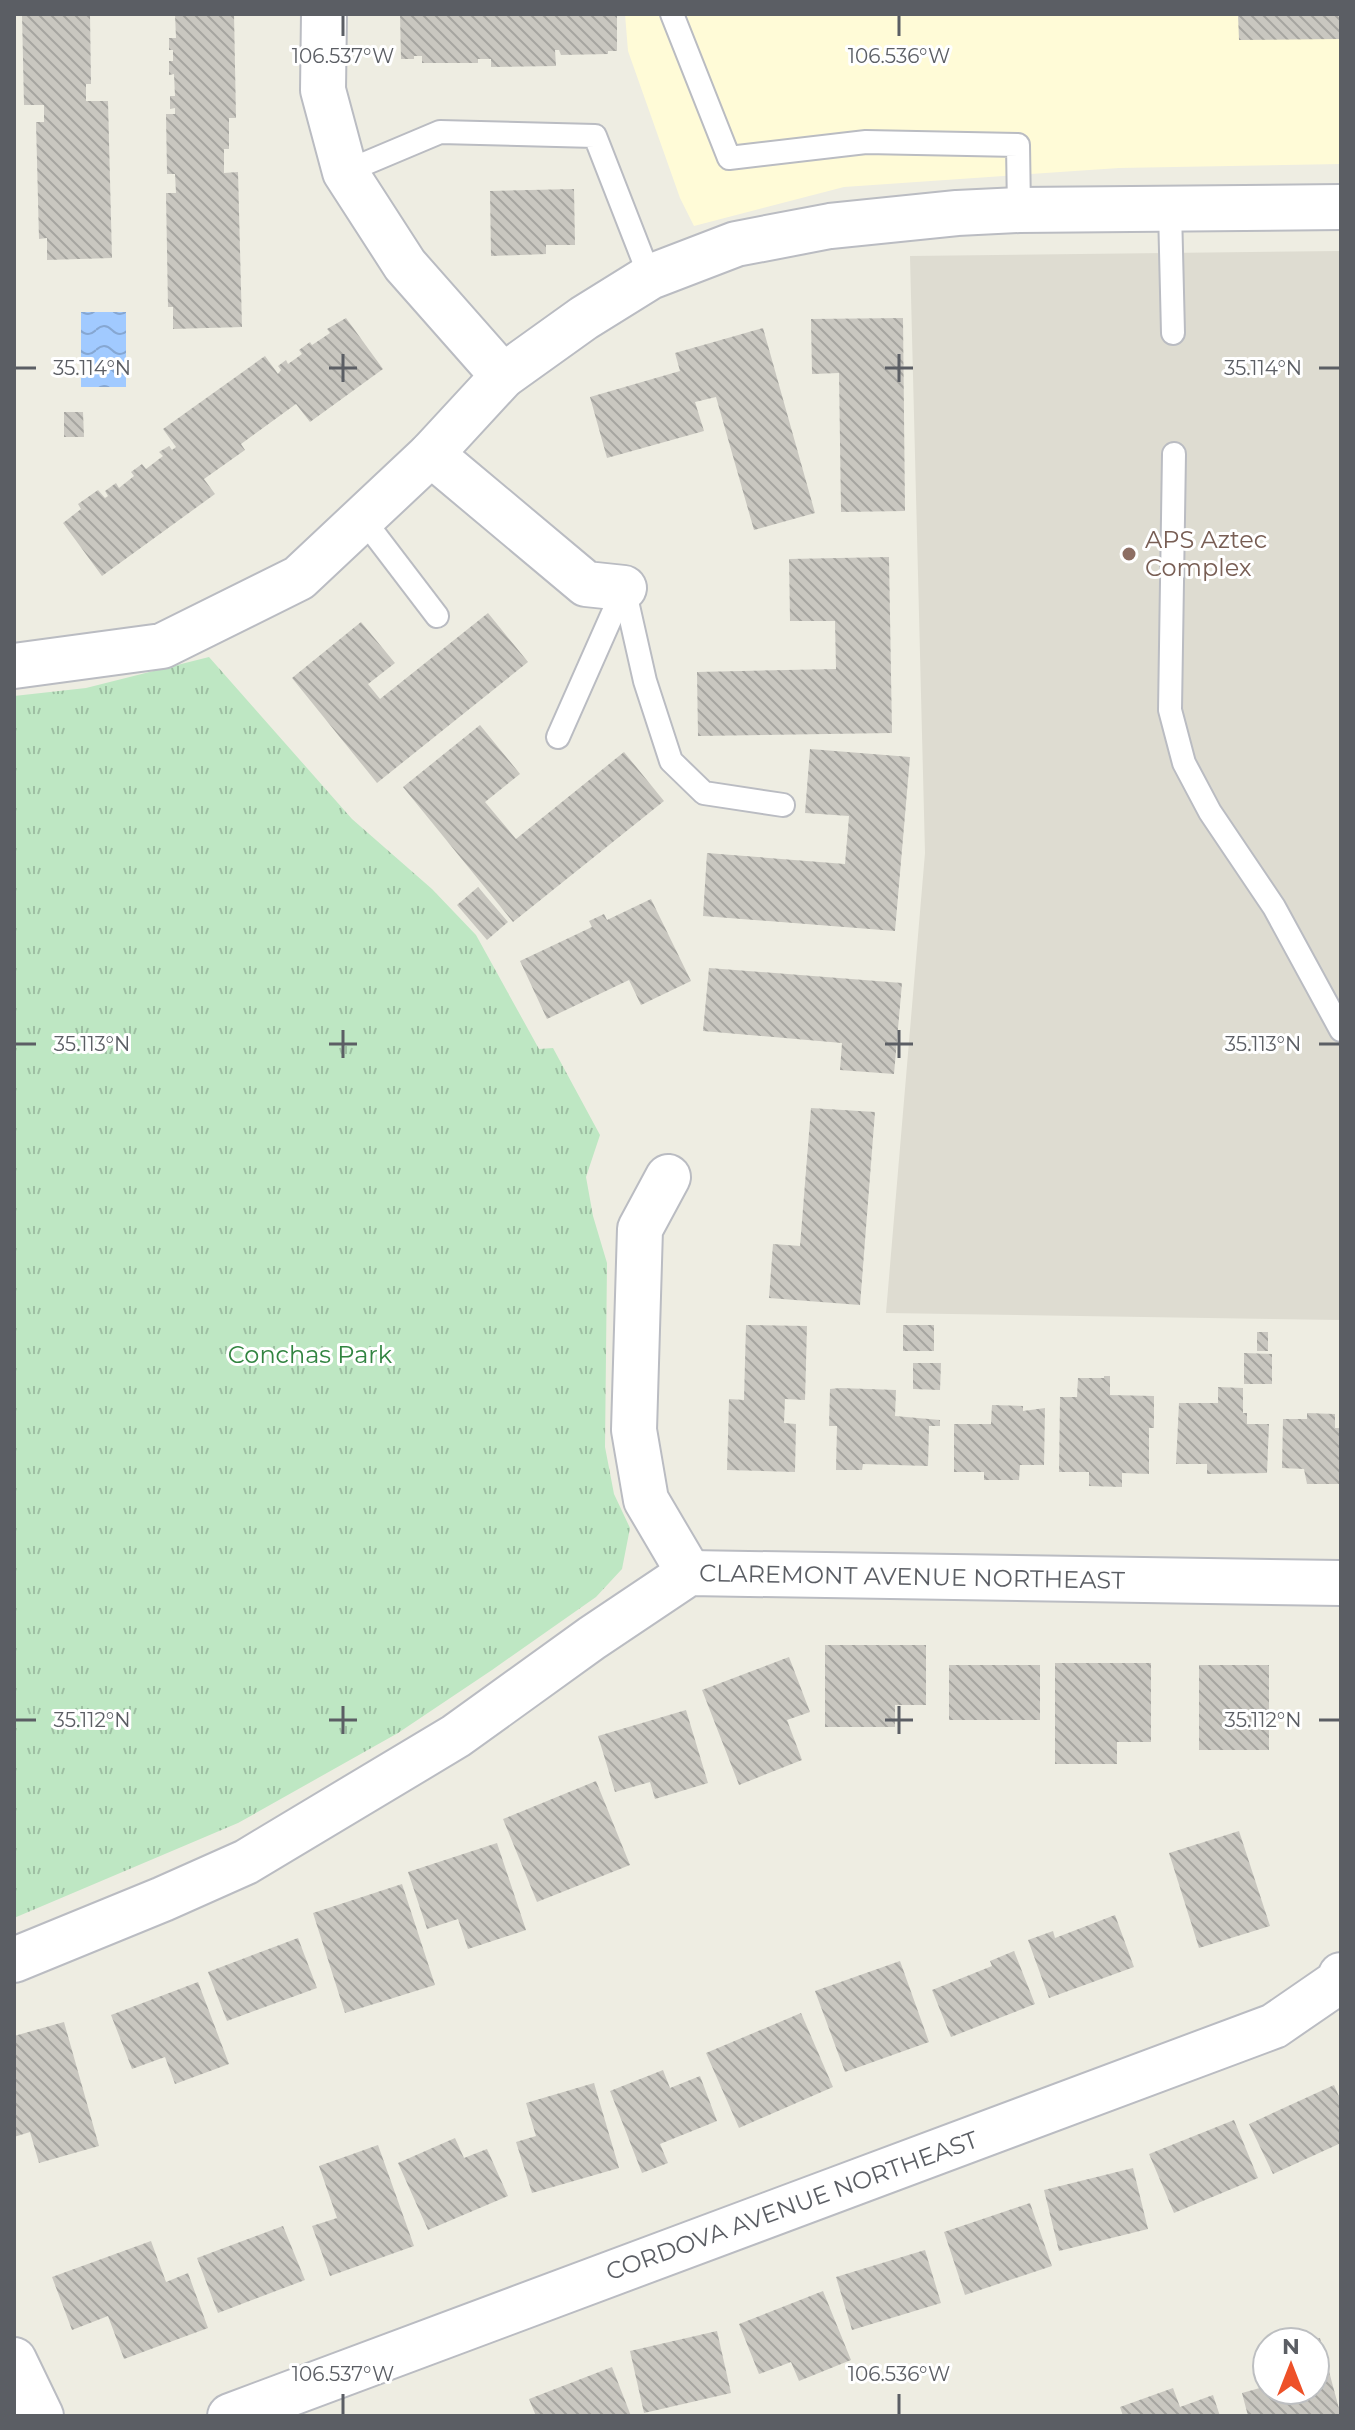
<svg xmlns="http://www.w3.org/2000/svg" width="1355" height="2430" viewBox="0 0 1355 2430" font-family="Montserrat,sans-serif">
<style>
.commercial{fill:#fffbd7}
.education{fill:#dedcd1}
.park{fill:url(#park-tufts)}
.water{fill:url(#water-waves)}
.building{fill:url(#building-back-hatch)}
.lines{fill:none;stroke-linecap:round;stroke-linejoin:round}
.lane-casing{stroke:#babcc2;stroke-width:26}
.street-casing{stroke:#babcc2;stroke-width:48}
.lane{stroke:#fff;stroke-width:22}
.street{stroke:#fff;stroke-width:44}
.ticks{fill:none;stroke:#5b5e64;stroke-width:3}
.education-dot{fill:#8d6e63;stroke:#fff;stroke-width:3}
.labels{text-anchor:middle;stroke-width:6;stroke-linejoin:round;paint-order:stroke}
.education-label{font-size:24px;fill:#785e54;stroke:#fff;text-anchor:start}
.park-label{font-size:24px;fill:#318440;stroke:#fff}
.street-label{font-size:24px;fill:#5b5e64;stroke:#fff}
.ticks-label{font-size:20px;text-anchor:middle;fill:#5b5e64;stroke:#fff;stroke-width:6;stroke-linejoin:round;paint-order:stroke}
</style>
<defs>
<pattern id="park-tufts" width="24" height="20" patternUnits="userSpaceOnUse" patternTransform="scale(2)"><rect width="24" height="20" fill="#bee7c3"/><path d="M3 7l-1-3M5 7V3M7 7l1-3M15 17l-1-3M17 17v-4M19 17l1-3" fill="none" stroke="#9dbea2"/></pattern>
<pattern id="water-waves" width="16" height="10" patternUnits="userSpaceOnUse" patternTransform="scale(2)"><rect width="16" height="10" fill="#a1caff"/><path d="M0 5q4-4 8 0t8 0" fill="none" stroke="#86a7d2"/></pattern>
<pattern id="building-back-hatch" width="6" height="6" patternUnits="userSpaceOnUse" patternTransform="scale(2)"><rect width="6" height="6" fill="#c9c7c0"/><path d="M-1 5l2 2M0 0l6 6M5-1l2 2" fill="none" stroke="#a6a5a0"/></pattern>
</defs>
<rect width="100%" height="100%" fill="#eeede2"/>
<path class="commercial" d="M625,14h716v150l-222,4 -275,19 -150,39 -14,-28 -52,-147z"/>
<path class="education" d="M1341,251v1069l-455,-7 39,-460 -15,-597z"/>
<path class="park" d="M209,657l143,162 80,70 44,46 63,114 14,-1 47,87 -14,42 7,39 14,47 -2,184 9,47 16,34 -8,41 -26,28 -104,73 -94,63 -160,90 -224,95v-1222l72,-8z"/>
<rect class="water" x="81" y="312" width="45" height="75"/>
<g class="building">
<path d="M22,14h68l1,70h-5v17h22l4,157 -65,2v-22l-8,1 -3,-117h8v-17h-20z"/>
<path d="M175,14h59l2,104h-7v31h-5v24l14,-1 4,155 -69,2v-22h-5l-2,-114h10l-1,-19h-8l-1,-60h9v-6l-5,1v-13h5l-1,-22 -5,1v-14h4v-11h-4v-12h7z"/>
<path d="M400,14h217v37h-9v3l-47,1 -2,-5h-4l1,16 -65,1v-8h-13v4h-56v-7h-8v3h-13z"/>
<path d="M1238,14h103v25l-102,1z"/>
<path d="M574,189l1,56h-29v9l-55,2 -1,-65z"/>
<path d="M346,318l37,51 -73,53 -14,-18 -55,40 4,6 -41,29 11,15 -113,82 -39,-53 18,-14 -3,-5 20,-14 7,8 3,-2 -3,-5 11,-8 3,5 15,-12 -3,-4 11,-8 4,5 17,-13 -4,-4 10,-6 3,4 4,-3 -13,-18 102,-73 13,18 3,-4 -3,-4 8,-6 2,4 14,-10 -3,-4 11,-8 2,3 18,-12 -3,-4z"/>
<path d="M903,318l2,193 -64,1 -2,-139 -27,1 -1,-55z"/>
<path d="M763,328l52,185 -61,17 -38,-133 -21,5 9,29 -97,27 -17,-61 90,-26 -5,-18z"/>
<path d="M64,412h19l1,25h-20z"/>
<path d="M889,557l3,176 -194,3 -1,-64 139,-3 -1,-48h-45l-1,-62z"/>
<path d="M488,613l40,49 -151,121 -85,-105 69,-56 34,41 -27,21 12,15z"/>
<path d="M480,725l40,49 -35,28 31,37 108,-87 40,49 -151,121 -110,-135z"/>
<path d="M810,749l100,8 -15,174 -192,-15 4,-63 138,11 4,-48 -44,-3z"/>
<path d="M478,887l30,35 -21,18 -30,-35z"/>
<path d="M651,899l40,82 -50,24 -12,-25 -82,39 -27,-58 72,-34 -3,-6 15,-7 3,6z"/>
<path d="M709,968l193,15 -8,91 -54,-4 2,-27 -139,-12z"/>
<path d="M811,1108l64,4 -15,193 -91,-7 4,-54 27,2z"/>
<path d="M746,1325l61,1 -2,74 -20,-1 -1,24 12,1 -1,48 -68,-2 2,-71 15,1z"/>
<rect x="903" y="1325" width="31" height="26"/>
<rect x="1257" y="1332" width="11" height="19"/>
<path d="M1244,1353l28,1v30h-28z"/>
<path d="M913,1363h28l-1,27 -27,-1z"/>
<path d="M1104,1376h6v19l44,1v32h-5v46l-27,-1v14l-33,-1v-14h-30l1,-75h17l1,-19h26z"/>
<path d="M1218,1387l25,1v25h4v11h22l-2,49 -60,1v-10h-31l3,-61h39z"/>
<path d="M840,1388l56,2 -1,26 45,4v6h-11l-1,40 -65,-2 -1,6h-26l1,-44h-8l1,-37z"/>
<path d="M992,1405l31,1v5l22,-3 -1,57h-24l-1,15h-35v-8h-30v-48h37z"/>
<path d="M1307,1413l28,1v14h6v56h-34l-3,-15 -22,-1 1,-49h24z"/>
<path d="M825,1645h101v60h-31v22h-70z"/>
<path d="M789,1657l21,55 -23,8 15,40 -63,25 -37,-95z"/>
<path d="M1055,1663h96v79h-34v22h-62z"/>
<rect x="949" y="1665" width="91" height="55"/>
<rect x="1199" y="1665" width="70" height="85"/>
<path d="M686,1710l22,73 -53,16 -5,-17 -35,10 -17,-56z"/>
<path d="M596,1781l34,84 -93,37 -34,-83z"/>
<path d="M1239,1831l31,95 -71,22 -30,-95z"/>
<path d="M497,1843l29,87 -58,19 -10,-30 -31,10 -19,-57z"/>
<path d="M402,1884l33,101 -90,28 -32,-100z"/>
<path d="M1115,1915l19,52 -85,31 -21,-58 25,-9 2,7z"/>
<path d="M298,1938l19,50 -90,33 -19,-49z"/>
<path d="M1014,1951l21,53 -84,33 -19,-47 60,-24 -2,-5z"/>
<path d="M900,1961l29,81 -84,30 -30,-81z"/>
<path d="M198,1982l31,82 -54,20 -10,-27 -33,12 -21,-54z"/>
<path d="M801,2013l32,74 -94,41 -33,-75z"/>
<path d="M64,2022l35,124 -60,17 -9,-31 -16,5v-101z"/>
<path d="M663,2070l7,18 30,-12 17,45 -57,23 8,19 -26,10 -32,-82z"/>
<path d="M594,2083l25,85 -87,25 -16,-51 20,-6 -10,-33z"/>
<path d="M1334,2085l7,16v42l-68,31 -24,-50z"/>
<path d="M1234,2120l24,58 -84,35 -25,-59z"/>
<path d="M455,2138l9,20 23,-9 21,47 -80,34 -30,-67z"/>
<path d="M378,2145l36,101 -84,30 -18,-50 25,-8 -18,-52z"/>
<path d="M1133,2168l15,61 -89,22 -15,-61z"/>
<path d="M1030,2203l22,63 -87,29 -21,-63z"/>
<path d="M283,2226l22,54 -87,33 -21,-55z"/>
<path d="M151,2241l15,41 22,-9 20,55 -84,31 -16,-43 -36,14 -20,-53z"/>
<path d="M925,2250l16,53 -89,27 -16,-53z"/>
<path d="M823,2291l28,69 -52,21 -8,-19 -32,12 -20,-50z"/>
<path d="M717,2331l14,62 -87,20 -14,-62z"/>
<path d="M1320,2338l21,78h-93l-6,-23 25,-7v4h48v-48l-6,-1z"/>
<path d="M612,2367l19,49h-95l-7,-17z"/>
<path d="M1173,2388l7,19 33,-12 7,21h-97l-3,-9z"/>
</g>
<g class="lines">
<defs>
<g id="lane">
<path d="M672,14l57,144 137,-16 152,3 1,65"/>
<path d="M345,172l95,-40 155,4 55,141"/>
<path d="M1170,210l3,123"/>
<path d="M1174,454l-4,256 14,53 26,49 64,95 67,123"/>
<path d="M363,519l74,97"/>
<path d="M624,588l21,93 26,80 33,32 79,12"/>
<path d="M558,737l66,-149"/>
</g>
<g id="street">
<path d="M324,14l-1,76 22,82 60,93 98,111"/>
<path d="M431,454l155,130 38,4"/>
<path d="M14,666l148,-20 137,-68 132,-124 72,-78 81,-58 66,-41 86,-33 94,-18 127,-13 62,-3 322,-3"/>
<path d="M668,1177l-28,52 -6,201 12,70 43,73"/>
<path d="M14,1960l149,-61 83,-37 210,-126 136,-98 97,-65 652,10"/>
<path d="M14,2360l27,56"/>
<path d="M230,2416l1044,-390 64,-44 3,-7"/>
</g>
</defs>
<use href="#lane" class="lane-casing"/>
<use href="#street" class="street-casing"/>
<use href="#lane" class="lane"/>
<use href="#street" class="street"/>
</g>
<path class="ticks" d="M343,16v20M899,16v20M343,354v28M899,354v28M16,368h20M329,368h28M885,368h28M1319,368h20M343,1030v28M899,1030v28M16,1044h20M329,1044h28M885,1044h28M1319,1044h20M343,1706v28M899,1706v28M16,1720h20M329,1720h28M885,1720h28M1319,1720h20M343,2394v20M899,2394v20"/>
<circle class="education-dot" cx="1129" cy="554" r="8"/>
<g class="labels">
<g class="education-label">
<text x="1145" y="548">APS Aztec<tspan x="1145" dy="28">Complex</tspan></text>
</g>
<g class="park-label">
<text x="310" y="1363">Conchas Park</text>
</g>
<g class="street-label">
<text transform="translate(912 1577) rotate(1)" y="8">CLAREMONT AVENUE NORTHEAST</text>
<text transform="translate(792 2206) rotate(-20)" y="8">CORDOVA AVENUE NORTHEAST</text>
</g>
</g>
<g class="ticks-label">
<text x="343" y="63">106.537°W</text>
<text x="899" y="63">106.536°W</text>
<text x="92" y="375">35.114°N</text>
<text x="1263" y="375">35.114°N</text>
<text x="92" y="1051">35.113°N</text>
<text x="1263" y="1051">35.113°N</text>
<text x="92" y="1727">35.112°N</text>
<text x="1263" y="1727">35.112°N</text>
<text x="343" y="2381">106.537°W</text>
<text x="899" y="2381">106.536°W</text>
</g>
<rect width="1355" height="2430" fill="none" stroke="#5b5e64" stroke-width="32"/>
<g transform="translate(1291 2366)"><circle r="38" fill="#ffffff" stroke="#bdbfc1" stroke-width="2"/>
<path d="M0-6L14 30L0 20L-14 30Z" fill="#ee5128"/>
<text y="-12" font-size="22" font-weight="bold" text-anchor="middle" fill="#5b5e64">N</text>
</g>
</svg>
